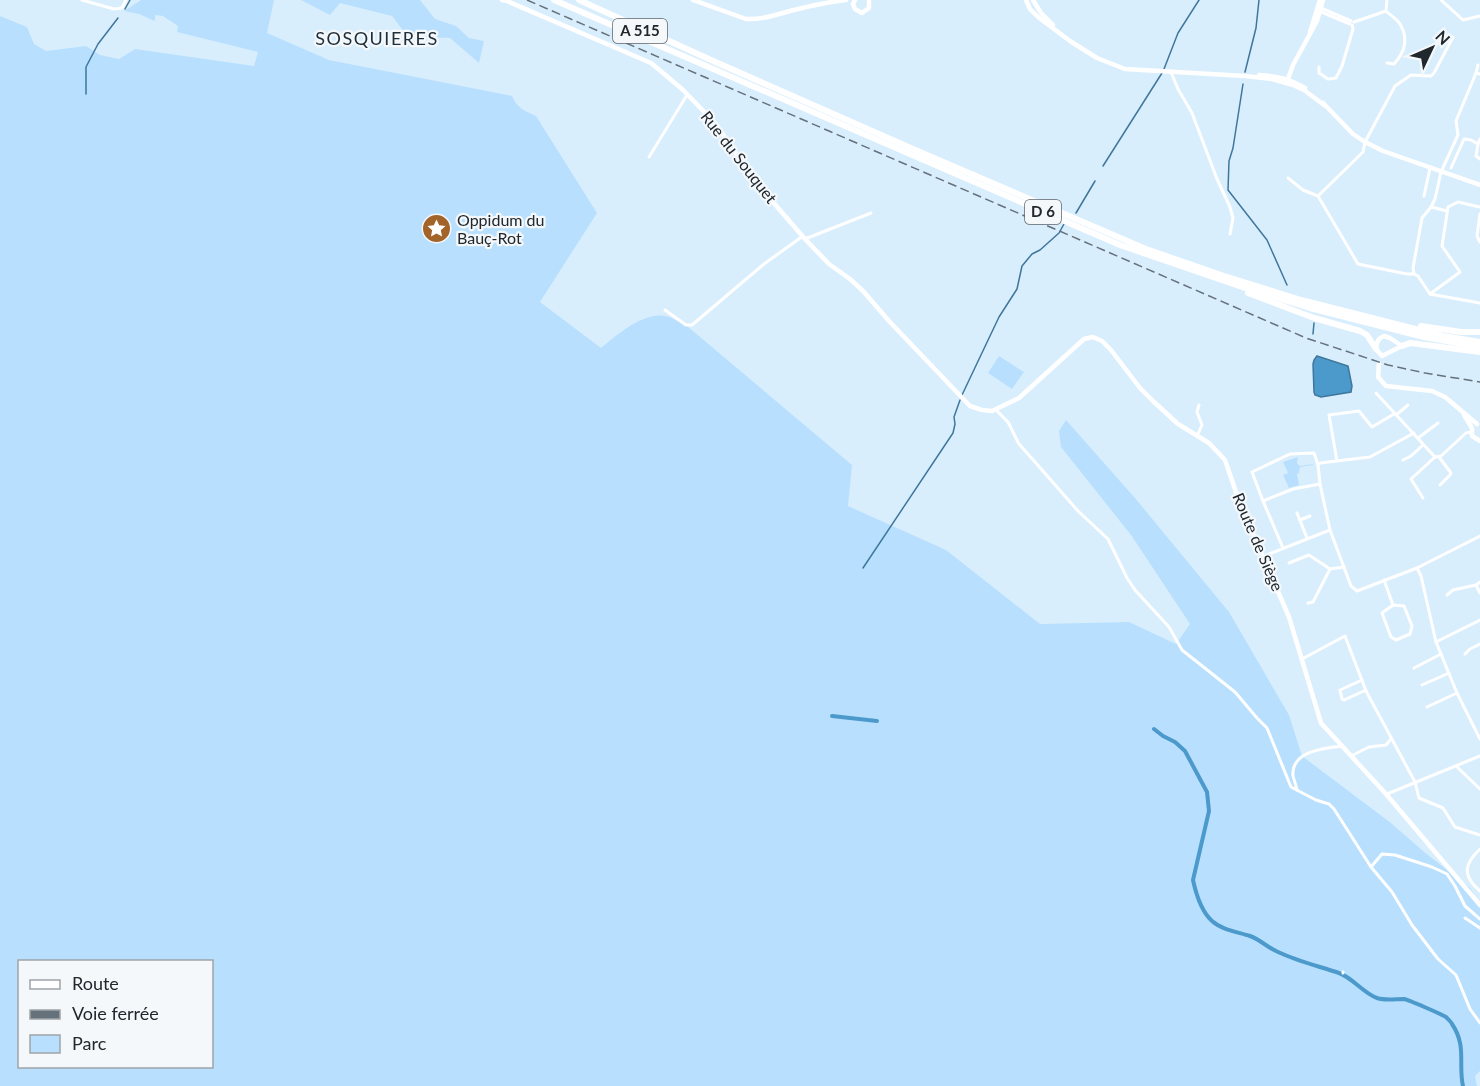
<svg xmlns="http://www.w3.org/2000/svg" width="1480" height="1086" viewBox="0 0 1480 1086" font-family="Lato,sans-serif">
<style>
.green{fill:#b8e0fe;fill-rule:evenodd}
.water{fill:#4c99cc;stroke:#3f779c;stroke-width:1.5}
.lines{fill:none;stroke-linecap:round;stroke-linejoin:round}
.stream{stroke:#3f779c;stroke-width:1.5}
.canal{stroke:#4c99cc;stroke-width:4}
.street{stroke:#fff;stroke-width:3}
.secondary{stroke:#fff;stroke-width:4.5}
.highway{stroke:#fff;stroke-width:6}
.rail{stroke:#65717b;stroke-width:1.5;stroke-dasharray:9 4.5;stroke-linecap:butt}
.labels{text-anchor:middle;stroke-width:4.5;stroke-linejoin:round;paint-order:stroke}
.shield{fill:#f4f8fb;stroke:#60666b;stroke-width:1.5}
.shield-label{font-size:15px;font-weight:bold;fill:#20272d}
.street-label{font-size:16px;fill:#20272d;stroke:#f4f8fb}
.poi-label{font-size:16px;fill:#20272d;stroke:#f4f8fb;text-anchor:start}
.neighbourhood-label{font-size:18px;letter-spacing:1.5px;fill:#1d2d39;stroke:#f4f8fb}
</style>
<rect width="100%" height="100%" fill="#d9eefd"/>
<g class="green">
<path d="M141,0h133l-7,33 62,27 183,36c5,12 13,15 24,20l61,97 -57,89 61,46c16,-13 42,-36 64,-32 7,1 15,7 22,10l165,139 -4,41 98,44 94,74 89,-2 47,22 14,-20 -59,-89 -70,-88 -2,-16 7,-11 69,78 94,114 60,103 13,41 89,67 32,28 47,37 10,16v167l-5,5 2,10h-1477v-1070l27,11 7,17 12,7 40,-5 14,9 19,4 16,-10 119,17 4,-14 -81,-20 1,-6 -15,-10 -8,-1v6l-16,-7 -15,-3zM20,962h192v104h-192z"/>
<path d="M301,0h119l15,19 21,7 13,12 15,3 -5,22 -29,-25 -42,-1 -16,-21 -52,-13 -10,12z"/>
<path d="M999,356l25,16 -12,17 -24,-16z"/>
<path d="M1298,457l-1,6 3,3 13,-2v1l-13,2 -1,6 -2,1 2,11 -10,3 -6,-13 5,-2 -5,-11z"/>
</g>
<path class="water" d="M1317,356l31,10 4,20 -1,6 -30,5 -6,-2 -1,-3 -1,-28 1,-4z"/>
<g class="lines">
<g class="stream">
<path d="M125,9l5,-9"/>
<path d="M1164,69l14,-36 21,-33"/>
<path d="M1245,72l11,-44 3,-28"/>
<path d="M1243,84l-10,64 -4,13 -1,29 39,50 20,45"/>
<path d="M86,94v-27l12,-23 20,-26"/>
<path d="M1103,166l59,-93"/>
<path d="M1076,213l19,-32"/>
<path d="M1313,334l1,-11"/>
<path d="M962,395l37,-78 18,-28 5,-23 10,-12 8,-4 19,-17 5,-9"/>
<path d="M863,568l90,-135 2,-9 -1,-7 6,-17"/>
</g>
<g class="canal">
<path d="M832,716l45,5"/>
<path d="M1154,729l9,7 12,6 10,9 22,41 2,19 -16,69c3,14 8,31 19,41 10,9 26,11 38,15 11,4 18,12 28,16 19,9 40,14 61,21 14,5 24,20 38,25 9,3 18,1 27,1 5,1 37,15 42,18 1,1 6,6 6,7 15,22 6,40 11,62"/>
</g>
<g class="street">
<path d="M82,0l32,9 8,-1 4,-8"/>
<path d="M1441,0l22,20 17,-4"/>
<path d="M1321,8l30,13"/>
<path d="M1319,11l31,13"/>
<path d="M1386,11c4,4 11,8 14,13 9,15 5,28 -6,40l-7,-1"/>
<path d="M1354,22l32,-11 1,-11"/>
<path d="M1319,67v6l9,6 8,-1 6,-12 11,-37 -1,-4"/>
<path d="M1171,72l7,17 14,24 25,66 13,28 3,11 -3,16"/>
<path d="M1476,73l2,-8"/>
<path d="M1480,74l-4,-1 -20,48 2,14 -17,37 -6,27 -4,8 -9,11 -9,50 1,6 4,2 12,18 50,9"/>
<path d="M1478,144l-2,12 4,3"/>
<path d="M649,157l38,-62"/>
<path d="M1451,168l13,-29 7,1 7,4 2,-5"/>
<path d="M1288,178l15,12 15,6"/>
<path d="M1424,196l6,-28"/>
<path d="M1431,207l16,4"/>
<path d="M1480,214l-3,22 3,6"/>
<path d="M805,239l66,-26"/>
<path d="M1414,274h-7l-49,-10 -40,-68 45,-44 2,-10 30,-56 16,-11 20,1 3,-3 19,-36"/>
<path d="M1430,294l30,-22 -18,-26 6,-39 10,-5 22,5"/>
<path d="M665,310l21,15h6l72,-61 39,-28"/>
<path d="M1376,393l59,64 6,-1 25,-23 5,-1"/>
<path d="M996,410l12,12 11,22 16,18 43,49 30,28 19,39 8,12 34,37 13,23 53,42 22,26 10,10 24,59 25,13 13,4 5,5 37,58 21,25 20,33 26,34 18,16 14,34 10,14"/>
<path d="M1396,415l12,-10"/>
<path d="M1197,436l5,-11 -5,-13 2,-7"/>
<path d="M1418,438l20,-15"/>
<path d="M1439,457l12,16 -1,2 -10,10"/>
<path d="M1403,460l8,-4 12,-11"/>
<path d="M1337,461l-8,-46 30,-4 13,16 22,-13"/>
<path d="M1318,465l2,-2 50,-6 44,-24"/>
<path d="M1423,498l-12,-19 24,-22"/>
<path d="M1263,501l-11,-29 38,-18 24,-1 4,12 2,19 10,46"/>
<path d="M1297,513l10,25"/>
<path d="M1300,520l10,-4"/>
<path d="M1283,548l-20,-47 30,-12 27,-5"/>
<path d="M1264,556l66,-26 21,56 6,5 60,-23 63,-32"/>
<path d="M1289,563l20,-8 21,14"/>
<path d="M1417,568l4,8 15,66 21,51 23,46"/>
<path d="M1384,580l9,25"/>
<path d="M1480,582l-4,3 4,8"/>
<path d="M1447,595l6,-5 23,-5"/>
<path d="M1308,603l5,-1 17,-33 14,-2"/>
<path d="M1393,605l11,1 8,20 -2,8 -14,6 -5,-3 -9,-24z"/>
<path d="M1436,642l44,-22"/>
<path d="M1465,654l5,-5 10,-5"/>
<path d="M1302,659l43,-23 21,55 49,91 4,16 24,10 12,19 25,8"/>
<path d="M1414,668l27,-14"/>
<path d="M1362,680l-22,10 2,9 2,1 22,-10"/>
<path d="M1422,685l27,-12"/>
<path d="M1427,707l30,-14"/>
<path d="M1351,756l18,-9 17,-2 5,-6"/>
<path d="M1456,766l24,23"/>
<path d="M1297,790c-1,-5 -3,-10 -4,-14 -2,-25 31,-28 49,-30"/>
<path d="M1387,794l93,-38"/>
<path d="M1480,849c-16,15 -18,27 0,42"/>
<path d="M1371,867l11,-13 13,1 37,12 15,7 8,12 10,20 15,13"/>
<path d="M1465,918l15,10"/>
<path d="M1343,973v-1"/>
</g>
<g class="secondary">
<path d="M502,0l5,1 144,62 31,26 34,35 36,54 53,61 24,25 21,15 13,12 26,30 81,85 12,4 10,1 27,-13 65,-59 9,-2 9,4 9,9 29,38 14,14 24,22 31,19 16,17 14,41 50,116 32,106 65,71 94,111"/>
<path d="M693,0l53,19c17,1 32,-5 48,-9 16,-4 35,-8 52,-10"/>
<path d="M855,0l-2,4 2,5 7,4 7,-5v-8"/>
<path d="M1026,0l4,9 8,8 32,24 27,17 28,11 120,7 27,3 21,6 11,5 20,15"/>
<path d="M1033,0l8,13 12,12"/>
<path d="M1310,32l10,-32"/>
<path d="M1259,75c18,1 31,4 46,13"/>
<path d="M1288,79l5,-14 24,-44 6,-21"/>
<path d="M1323,103l30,31 12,8 18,9 97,34"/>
<path d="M1384,336l6,2 12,8 -20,10 -6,-7c1,-7 1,-10 8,-13z"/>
<path d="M1379,364l-1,13 8,9 46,5 13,6 32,27"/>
<path d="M1464,415l8,13v8l8,5"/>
</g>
<g class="highway">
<path d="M554,0l566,245 125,43 65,20 114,29 56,10"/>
<path d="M579,0l132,60 202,89 233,100 78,27 77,24 142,36 37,6"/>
<path d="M1248,293l66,25 46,13 7,4 9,14"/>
<path d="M1421,326l40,6h19"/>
<path d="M1402,346l8,-3 70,9"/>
</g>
<path class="rail" d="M527,0l779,338 82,27 37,8 55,9"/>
</g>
<defs>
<symbol id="sight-disc" viewBox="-11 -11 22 22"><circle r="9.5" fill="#a3642a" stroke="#f4f8fb"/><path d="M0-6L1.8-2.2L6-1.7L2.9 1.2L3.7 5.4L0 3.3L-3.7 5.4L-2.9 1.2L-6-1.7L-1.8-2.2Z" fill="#fff"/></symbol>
</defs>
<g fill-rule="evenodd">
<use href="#sight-disc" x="420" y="212" width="33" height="33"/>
</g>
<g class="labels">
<g class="shield">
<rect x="613" y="19" width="54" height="24" rx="4.5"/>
<rect x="1025" y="200" width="36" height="24" rx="4.5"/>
</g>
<g class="shield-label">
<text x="640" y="36">A 515</text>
<text x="1043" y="217">D 6</text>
</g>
<g class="street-label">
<text transform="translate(739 157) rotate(52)" y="6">Rue du Souquet</text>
<text transform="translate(1258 542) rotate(67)" y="6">Route de Siège</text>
</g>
<g class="poi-label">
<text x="457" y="226">Oppidum du<tspan x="457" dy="18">Bauç-Rot</tspan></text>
</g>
<g class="neighbourhood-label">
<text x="377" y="45">SOSQUIERES</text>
</g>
</g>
<rect x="18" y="960" width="195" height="108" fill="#f4f8fb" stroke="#9fa4a9" stroke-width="1.5"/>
<rect x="30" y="980" width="30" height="9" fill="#ffffff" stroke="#9fa4a9" stroke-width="1.5"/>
<text x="72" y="990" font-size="18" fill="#20272d">Route</text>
<rect x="30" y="1010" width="30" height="9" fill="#65717b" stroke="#9fa4a9" stroke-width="1.5"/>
<text x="72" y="1020" font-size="18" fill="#20272d">Voie ferrée</text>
<rect x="30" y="1035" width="30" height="18" fill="#b8e0fe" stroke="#9fa4a9" stroke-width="1.5"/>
<text x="72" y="1050" font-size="18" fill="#20272d">Parc</text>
<g transform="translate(1432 48) rotate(46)" stroke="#f4f8fb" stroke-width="4.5" paint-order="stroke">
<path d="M0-4.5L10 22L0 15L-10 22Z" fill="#20272d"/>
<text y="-9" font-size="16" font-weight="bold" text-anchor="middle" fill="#20272d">N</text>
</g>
</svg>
